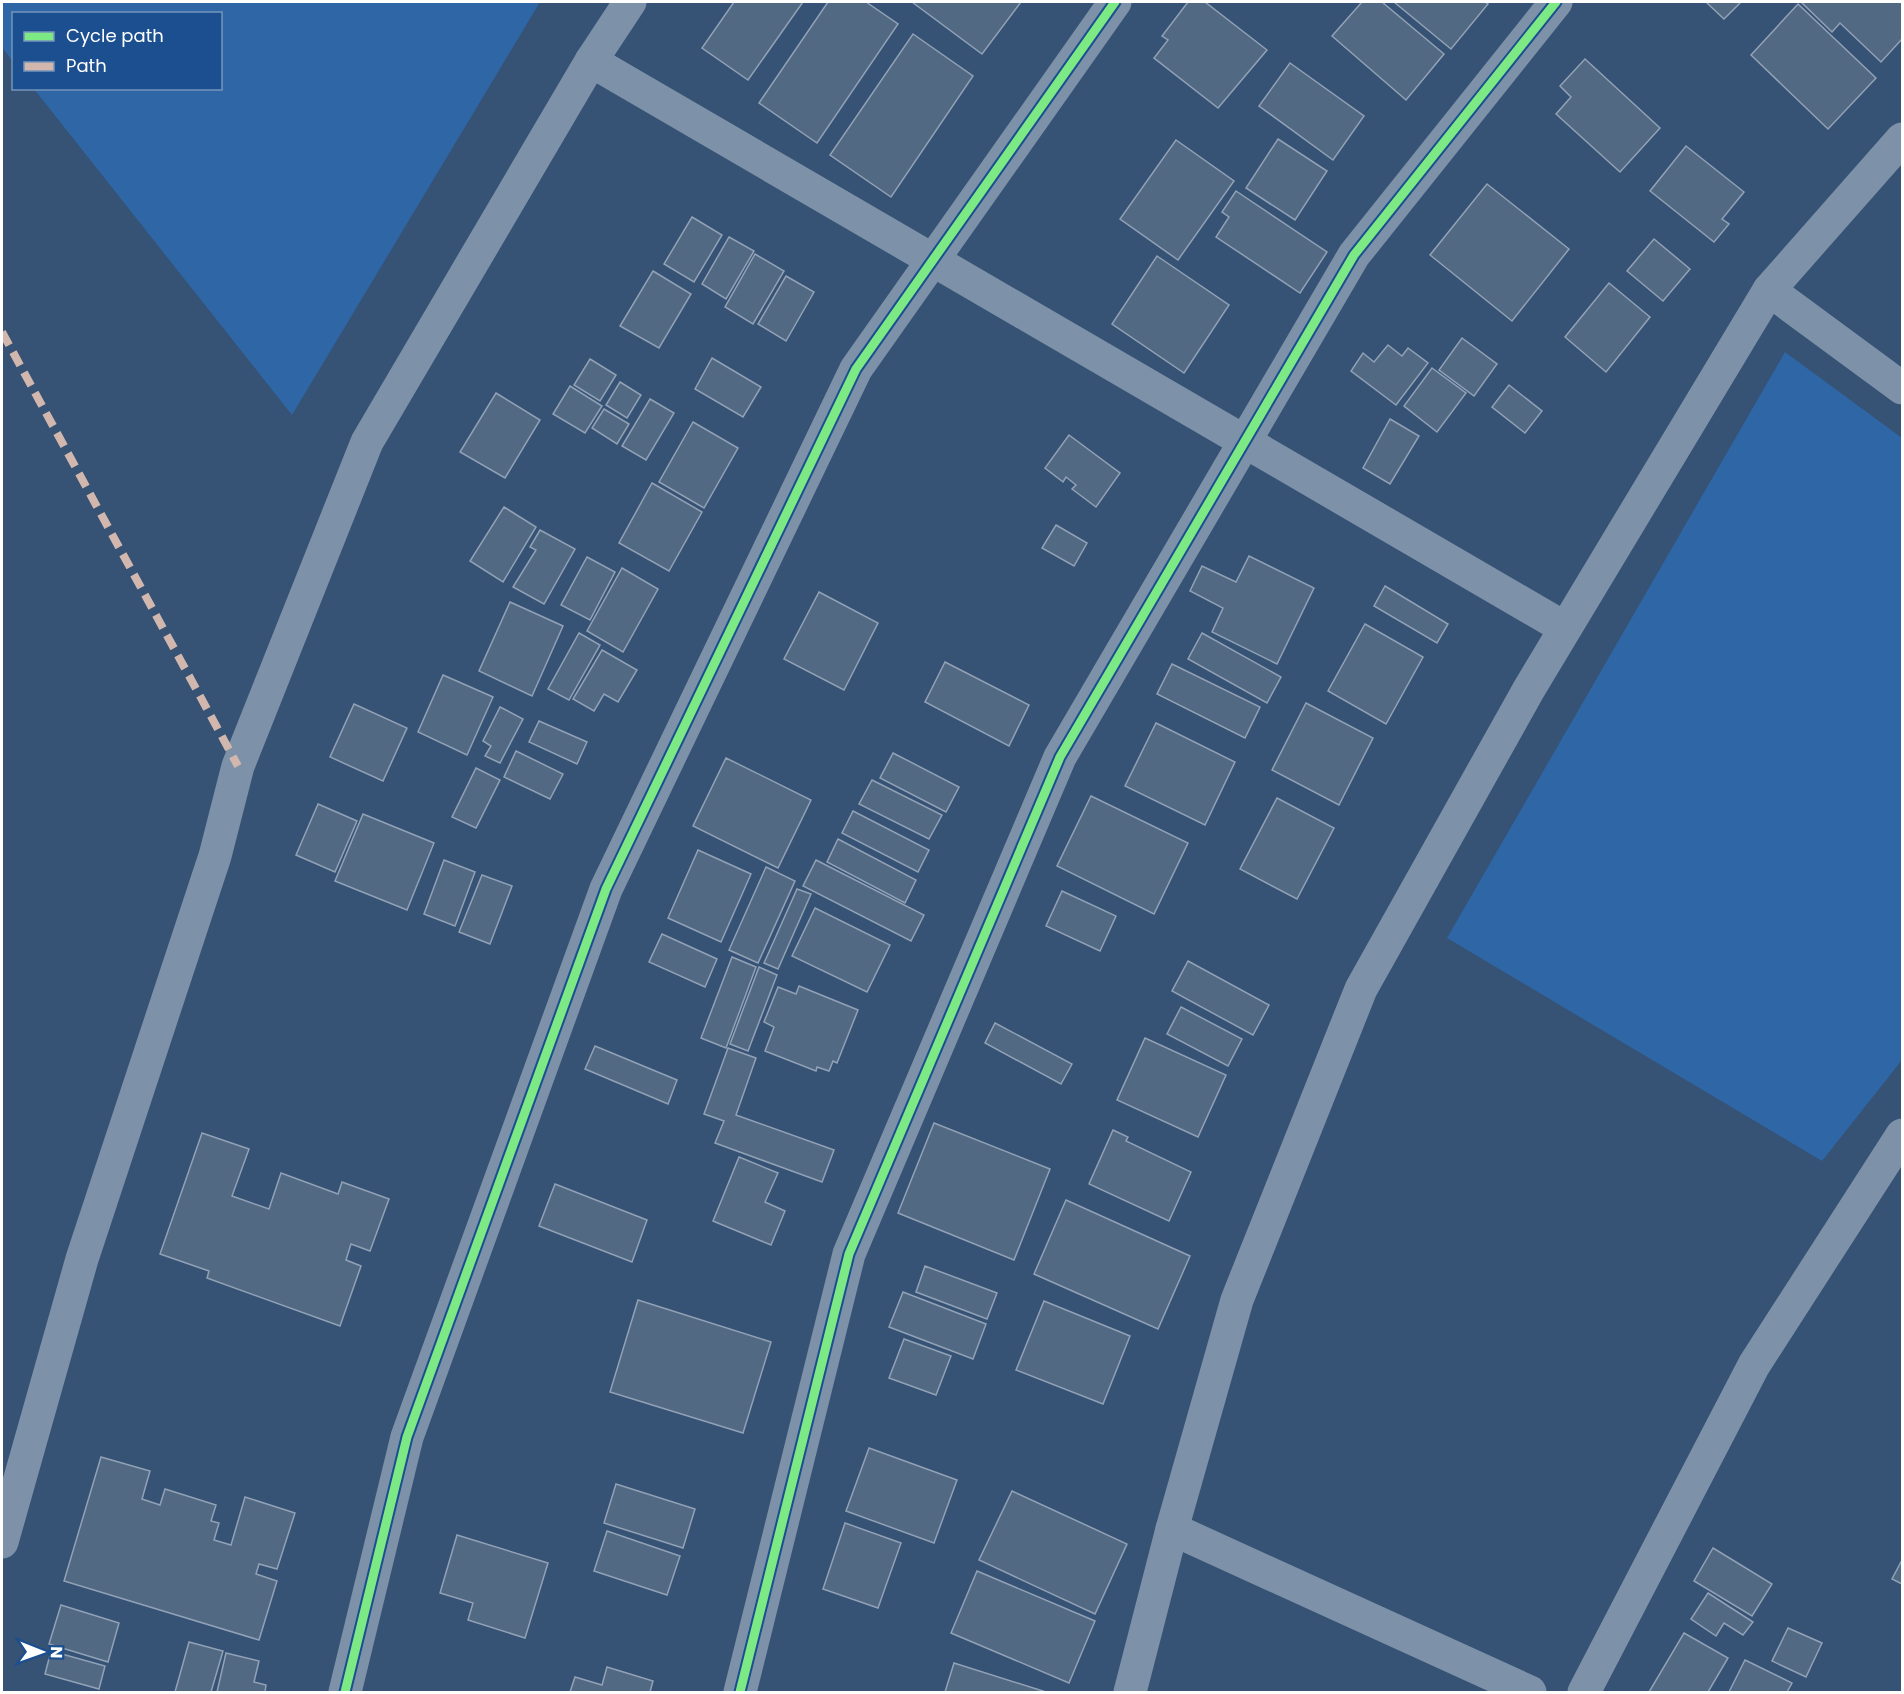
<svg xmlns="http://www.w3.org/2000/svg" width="1904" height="1694" viewBox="0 0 1904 1694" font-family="Poppins,sans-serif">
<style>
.green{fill:#2f66a5}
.building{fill:#526984;stroke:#92a2b6;stroke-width:1.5}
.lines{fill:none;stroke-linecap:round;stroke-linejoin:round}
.minor{stroke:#7d92a8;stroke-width:33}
.tertiary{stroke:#7d92a8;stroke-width:33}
.quiet{stroke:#d1b7ad;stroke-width:8;stroke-dasharray:15 8;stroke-linecap:butt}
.cycleway-casing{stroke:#1b4f8f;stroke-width:13}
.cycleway{stroke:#7ce984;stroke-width:9}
</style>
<rect width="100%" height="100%" fill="#365274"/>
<g class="green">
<path d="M2,2h538l-248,413 -258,-326 186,-1v-74h-206l-1,48 -11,-15z"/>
<path d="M1785,352l117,86v622l-80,101 -375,-223z"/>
</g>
<g class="building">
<path d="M734,2h69l-55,78 -46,-32z"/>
<path d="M828,2h38l32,22 -81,119 -58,-40z"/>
<path d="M912,2h109l-39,52z"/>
<path d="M1188,2h17l62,48 -49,58 -64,-50 14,-18 -6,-4z"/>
<path d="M1362,2h20l62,52 -38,46 -74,-64z"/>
<path d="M1394,2h91l3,2 -37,45z"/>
<path d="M1706,2h35l-17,17z"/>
<path d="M1801,2h101v37l-21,23 -41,-39 -8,9z"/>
<path d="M1798,4l78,74 -48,51 -77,-74z"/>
<path d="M913,34l60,42 -82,121 -61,-42z"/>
<path d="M1585,59l75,69 -40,44 -64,-58 15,-17 -11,-11z"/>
<path d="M1290,63l74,53 -31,44 -74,-54z"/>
<path d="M1278,139l49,32 -32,49 -49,-32z"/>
<path d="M1176,140l58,41 -56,79 -58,-41z"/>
<path d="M1686,146l58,46 -22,27 7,5 -15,18 -64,-51z"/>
<path d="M1487,184l82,65 -57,72 -82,-66z"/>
<path d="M1236,191l91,61 -27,41 -84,-56 13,-20 -7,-5z"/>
<path d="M692,217l30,18 -28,47 -30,-18z"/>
<path d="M729,237l25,14 -28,48 -24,-15z"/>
<path d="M1654,239l36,30 -27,32 -36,-30z"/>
<path d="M755,254l29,17 -31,53 -28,-17z"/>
<path d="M1157,256l72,49 -45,68 -72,-49z"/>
<path d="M653,271l38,23 -32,54 -39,-22z"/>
<path d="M786,276l28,16 -28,49 -28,-17z"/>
<path d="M1609,283l41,34 -44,55 -41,-35z"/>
<path d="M1462,338l35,26 -23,32 -35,-26z"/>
<path d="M1388,345l14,11 6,-8 20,15 -32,42 -45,-34 12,-18 11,9z"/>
<path d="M712,358l49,29 -18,30 -48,-28z"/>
<path d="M590,359l26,16 -16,26 -26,-16z"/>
<path d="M1432,368l34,25 -29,39 -33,-26z"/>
<path d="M620,382l21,13 -14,23 -21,-13z"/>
<path d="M1509,385l33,26 -17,22 -33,-26z"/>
<path d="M570,386l32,20 -17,27 -32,-19z"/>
<path d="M496,393l44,27 -35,58 -45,-26z"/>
<path d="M650,399l24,14 -28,47 -24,-14z"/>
<path d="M604,409l25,15 -12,20 -25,-16z"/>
<path d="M1390,419l29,17 -29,48 -27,-16z"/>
<path d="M693,422l45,26 -34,60 -45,-26z"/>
<path d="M1069,435l51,38 -24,34 -24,-18 4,-4 -10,-8 -3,5 -18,-14z"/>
<path d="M652,483l50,29 -33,59 -50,-28z"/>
<path d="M504,507l32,20 -33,55 -33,-21z"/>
<path d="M1056,525l31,18 -13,23 -32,-18z"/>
<path d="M540,530l35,19 -31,55 -31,-17 23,-37 -6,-3z"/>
<path d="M1249,556l65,32 -37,76 -65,-32 11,-24 -33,-17 12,-25 34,16z"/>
<path d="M587,557l28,15 -25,48 -29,-15z"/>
<path d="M622,568l36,21 -35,63 -36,-21z"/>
<path d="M1385,586l63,38 -11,19 -63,-37z"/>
<path d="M819,592l59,31 -34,67 -60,-31z"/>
<path d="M510,602l53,24 -31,70 -53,-25z"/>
<path d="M1365,624l58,33 -37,67 -58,-33z"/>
<path d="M579,633l21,12 -31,55 -21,-11z"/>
<path d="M1202,633l79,44 -14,26 -79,-44z"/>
<path d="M602,650l35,20 -19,32 -14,-8 -10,17 -21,-12z"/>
<path d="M945,662l84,43 -20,41 -84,-44z"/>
<path d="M1172,664l88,43 -15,31 -88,-44z"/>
<path d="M443,675l50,22 -26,58 -49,-23z"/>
<path d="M1306,703l67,35 -34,67 -67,-35z"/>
<path d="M354,704l53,24 -24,53 -53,-24z"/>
<path d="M500,707l23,12 -23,44 -15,-7 6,-10 -8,-5z"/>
<path d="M539,721l48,21 -10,22 -48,-22z"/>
<path d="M1156,723l79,39 -30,63 -80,-39z"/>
<path d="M516,751l47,23 -13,25 -46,-22z"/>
<path d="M893,753l66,34 -13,25 -66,-34z"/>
<path d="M726,758l85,42 -33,68 -85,-42z"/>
<path d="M476,768l24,12 -24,48 -24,-11z"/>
<path d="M872,780l70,35 -13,24 -70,-35z"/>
<path d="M1091,796l97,47 -34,71 -97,-48z"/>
<path d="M1277,798l57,30 -37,71 -57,-30z"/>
<path d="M318,804l39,17 -22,51 -39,-17z"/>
<path d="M853,811l76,39 -11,22 -76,-39z"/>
<path d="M363,814l71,29 -27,67 -72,-29z"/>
<path d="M838,839l78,41 -11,23 -78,-41z"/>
<path d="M698,850l53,24 -30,68 -53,-24z"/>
<path d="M444,860l31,12 -20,54 -31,-12z"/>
<path d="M816,860l108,55 -13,26 -108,-55z"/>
<path d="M766,867l29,14 -37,82 -29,-13z"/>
<path d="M482,875l30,11 -22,58 -31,-12z"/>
<path d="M797,889l14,5 -33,75 -14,-6z"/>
<path d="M1062,891l54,25 -16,35 -54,-25z"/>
<path d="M815,908l75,37 -23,47 -75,-36z"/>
<path d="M662,934l55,25 -12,28 -56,-25z"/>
<path d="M732,957l24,10 -30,81 -25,-10z"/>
<path d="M1188,961l81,44 -16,30 -81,-44z"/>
<path d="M759,967l18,8 -29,76 -18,-7z"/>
<path d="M799,986l59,24 -21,53 -4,-2 -4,10 -12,-4 -1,4 -51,-20 9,-24 -10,-5 14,-35 18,7z"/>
<path d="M1181,1007l61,32 -14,27 -61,-32z"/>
<path d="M995,1023l77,41 -11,20 -76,-41z"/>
<path d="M1145,1038l81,37 -28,62 -81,-37z"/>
<path d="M595,1046l82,34 -9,24 -83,-35z"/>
<path d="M728,1048l28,10 -20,57 98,35 -12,32 -107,-39 9,-22 -20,-7z"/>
<path d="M934,1123l116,46 -36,91 -116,-47z"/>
<path d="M1113,1130l15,7 -2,4 65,31 -22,49 -80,-37z"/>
<path d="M202,1133l47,16 -17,47 37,13 12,-36 57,21 4,-12 47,17 -19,52 -19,-7 -5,16 15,6 -21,60 -133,-48 2,-7 -49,-17z"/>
<path d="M739,1157l39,16 -13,29 20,9 -14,34 -58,-24z"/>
<path d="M555,1184l92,36 -15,42 -93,-36z"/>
<path d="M1066,1200l124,56 -32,73 -124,-55z"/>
<path d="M925,1266l72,27 -10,26 -71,-27z"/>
<path d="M903,1292l83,32 -13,35 -84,-32z"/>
<path d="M638,1300l133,42 -28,91 -133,-41z"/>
<path d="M1044,1301l86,35 -27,68 -87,-34z"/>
<path d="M904,1339l47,17 -15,39 -47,-17z"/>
<path d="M869,1448l88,32 -23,63 -88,-32z"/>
<path d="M101,1457l49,14 -8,28 18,6 5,-16 51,16 -5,16 8,2 -5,17 17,5 14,-48 50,16 -18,56 -18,-5 -3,10 21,7 -18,59 -195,-59z"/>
<path d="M616,1484l79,25 -12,39 -79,-25z"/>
<path d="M1012,1491l115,53 -32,70 -116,-54z"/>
<path d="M845,1523l56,20 -23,65 -55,-19z"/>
<path d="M607,1531l73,25 -13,39 -73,-24z"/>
<path d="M457,1535l91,28 -23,75 -57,-18 5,-17 -33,-10z"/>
<path d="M1713,1548l59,36 -20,32 -58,-35z"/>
<path d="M1902,1560v24l-10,-5z"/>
<path d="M977,1571l118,50 -26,62 -118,-50z"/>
<path d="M1708,1593l45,29 -10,13 -19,-12 -8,13 -25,-17z"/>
<path d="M61,1605l58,18 -11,39 -59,-18z"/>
<path d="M1788,1628l34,15 -16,34 -34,-16z"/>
<path d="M1684,1633l44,25 -20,34h-59z"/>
<path d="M189,1642l34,9 -12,41h-36z"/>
<path d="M51,1651l54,15 -6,23 -54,-15z"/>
<path d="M226,1653l33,8 -5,21 12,3 -1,7h-48z"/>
<path d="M1745,1660l47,23 -5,9h-58z"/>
<path d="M954,1663l92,29h-101z"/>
<path d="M607,1667l46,14 -3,11h-80l5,-15 27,8z"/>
</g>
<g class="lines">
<g class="minor">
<path d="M591,61l974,567"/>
<path d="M1769,290l133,98"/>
<path d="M1172,1529l358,163"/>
<path d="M345,1692l62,-255 199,-548 250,-520 259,-367"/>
<path d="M740,1692l109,-438 211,-497 294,-502 202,-253"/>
<path d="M1130,1692l42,-163 65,-229 124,-311 168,-300 240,-399 133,-151"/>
<path d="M1584,1692l170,-327 148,-230"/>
</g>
<path class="tertiary" d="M2,1542l80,-283 133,-403 23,-90 129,-324 224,-381 39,-59"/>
<path class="quiet" d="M2,332l236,434"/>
<defs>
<g id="cycleway">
<path d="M345,1692l62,-255 199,-548 250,-520 259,-367"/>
<path d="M740,1692l109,-438 211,-497 294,-502 202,-253"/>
</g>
</defs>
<use href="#cycleway" class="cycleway-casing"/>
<use href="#cycleway" class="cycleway"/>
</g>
<rect width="1904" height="1694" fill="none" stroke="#ffffff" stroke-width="6"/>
<rect x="12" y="12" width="210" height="78" fill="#1b4f8f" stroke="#7695bc" stroke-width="1.5"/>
<rect x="24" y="32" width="30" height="9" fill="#7ce984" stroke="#7695bc" stroke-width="1.5"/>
<text x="66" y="42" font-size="18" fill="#ffffff">Cycle path</text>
<rect x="24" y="62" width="30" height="9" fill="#d1b7ad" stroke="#7695bc" stroke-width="1.5"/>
<text x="66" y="72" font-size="18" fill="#ffffff">Path</text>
<g transform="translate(42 1652) rotate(91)" stroke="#1b4f8f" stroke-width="4.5" paint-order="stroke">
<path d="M0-4.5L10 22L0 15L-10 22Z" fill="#ffffff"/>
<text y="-9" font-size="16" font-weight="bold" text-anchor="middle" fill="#ffffff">N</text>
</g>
</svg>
